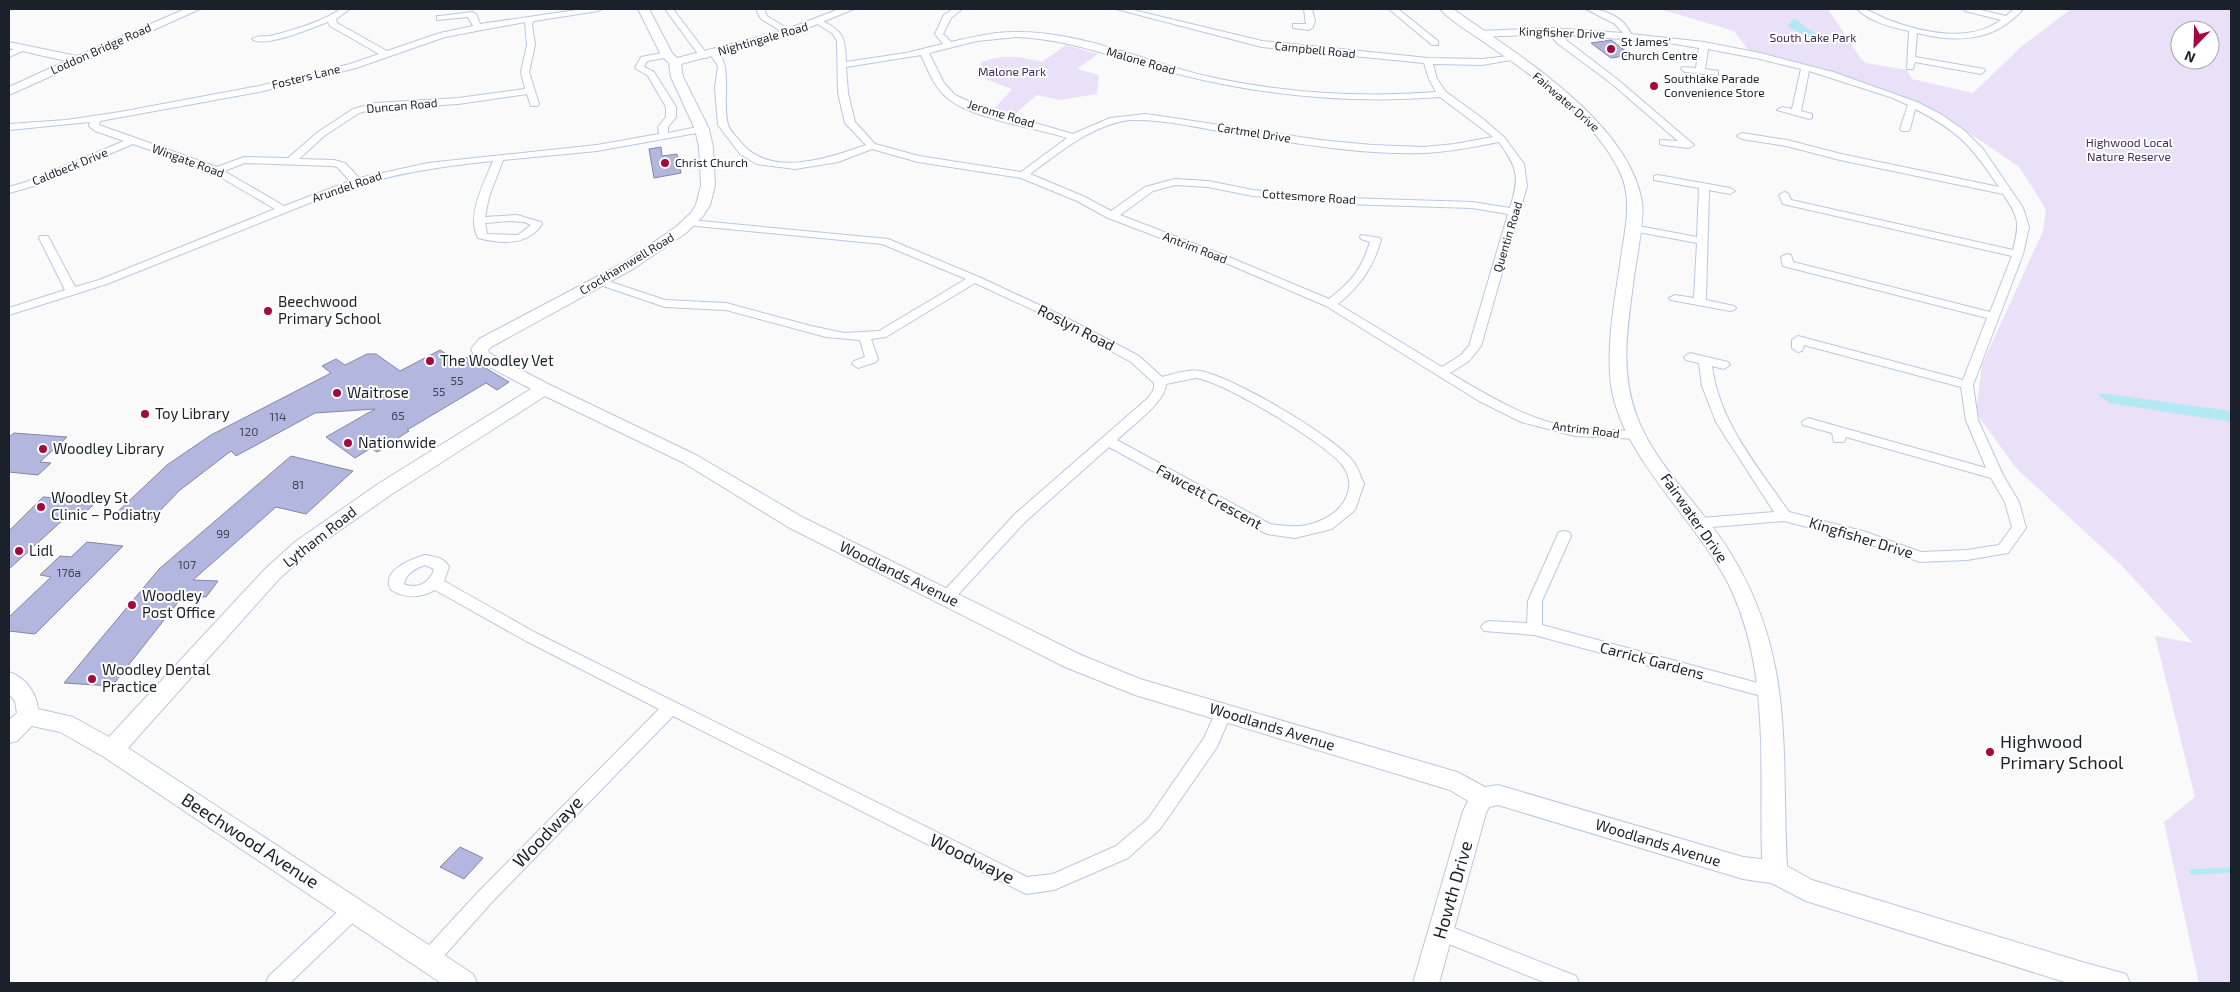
<svg xmlns="http://www.w3.org/2000/svg" width="2240" height="992" viewBox="0 0 2240 992" font-family="'Exo 2',sans-serif">
<style>
.green{fill:#eae0f8;fill-rule:evenodd}
.water{fill:#b3e8f5}
.lines{fill:none;stroke-linecap:round;stroke-linejoin:round}
.stream{stroke:#b3e8f5;stroke-width:5.5}
.building{fill:#b3b6de;stroke:#8587a2}
.street-casing{stroke:#b8c8e2;stroke-width:2}
.secondary-casing{stroke:#b8c8e2;stroke-width:2}
.street{fill:#fff;fill-rule:evenodd}
.secondary{fill:#fff;fill-rule:evenodd}
.poi-dot{fill:#a3083e;stroke:#fff;stroke-width:2}
.labels{text-anchor:middle;stroke-width:4;stroke-linejoin:round;paint-order:stroke}
.far-street-label{font-size:12px;fill:#1b212a;stroke:#fff}
.far-park-label{font-size:12px;fill:#432b5c;stroke:#fff}
.far-poi-label{font-size:12px;fill:#1b212a;stroke:#fff;text-anchor:start}
.number-label{font-size:12px;fill:#414657}
.poi-label{font-size:15px;fill:#1b212a;stroke:#fff;text-anchor:start}
.street-label{font-size:15px;fill:#1b212a;stroke:#fff}
.near-poi-label{font-size:18px;fill:#1b212a;stroke:#fff;text-anchor:start}
.near-street-label{font-size:18px;fill:#1b212a;stroke:#fff}
</style>
<rect width="100%" height="100%" fill="#fafafa"/>
<g class="green">
<path d="M1660,9h168l33,50 5,4 41,7 5,9 61,14 49,-47 49,-37h160v974h-32l-35,-161 31,-25 -40,-161 38,7 -72,-78 -104,-96 -41,-56 6,-48 61,-134 3,-22 -27,-42 -63,-43 -40,-23 -55,-20 -113,-31 -14,-19zM2180,30h30v30h-30z"/>
<path d="M1066,45l32,9 -21,15 22,6 -2,19 -37,6 -23,-5 -21,18 -23,-3 19,-21 -27,-10 -4,-17c24,-8 36,-6 61,0z"/>
</g>
<g class="water">
<path d="M1792,19h4l10,9 17,9 1,4h-8l-28,-14z"/>
<path d="M2097,394h11l123,17v11l-122,-19z"/>
</g>
<g class="lines">
<path class="stream" d="M2192,872l39,-2"/>
</g>
<g class="building">
<path d="M1611,40l20,15 -20,3 -20,-15z"/>
<path d="M661,147l1,9 15,-2 4,19 -27,5 -5,-29z"/>
<path d="M440,350l19,12 8,-5 42,25 -12,8 -11,-7 -79,47 2,1 -11,7 1,1 -22,13 -6,-4 -16,10 -29,-21 49,-28 -60,4 -79,43 -5,-5 -51,39 -30,31 -38,-4 55,-52 44,-30 120,-62 -9,-7 14,-7 9,6 22,-11h9l24,17z"/>
<path d="M14,433l53,4 -27,25 11,1 -13,12 -29,-3v-35z"/>
<path d="M291,456l62,15 -47,43 -30,-7 -83,73 25,1 -12,16 -23,-1 -71,90 -48,-3 95,-114z"/>
<path d="M43,497l54,4 -18,18 -14,-1 -56,51v-38z"/>
<path d="M87,542l36,4 -88,88 -26,-3v-14l42,-40 -11,-2 20,-19 11,1z"/>
<path d="M460,847l23,11 -19,21 -24,-12z"/>
</g>
<g class="lines">
<defs>
<g id="street">
<path d="M341,9h9l-14,10 1,4 50,28 53,-18 33,-7 -5,-9 -31,3v-4h3l32,-4 4,2 4,10 103,-15h19l-4,2 -64,10 -2,3 3,21 -6,27 10,32 -2,2h-6l-4,-12 -69,10 -83,5 -16,4 -35,23 -25,23 35,1 11,3 14,15 69,-15 169,-18 62,-11 -1,-7 8,-10v-10l-18,-31 -13,-8 6,-11 26,-5 3,1v4l-23,4 -3,6 10,5 22,35v10l-8,10v6l34,-7 5,3 -5,3 -105,19 -94,9 -14,37 -4,20 32,-2 24,7 1,2c-14,22 -41,20 -64,14 -12,-22 6,-55 15,-77 -52,5 -102,13 -151,29l-235,94 -98,31v-7l56,-18 -26,-52 1,-2h8l1,2 26,49 24,-7 176,-71 -65,-38 -77,-27 -99,42 -25,7v-6l17,-5 98,-41 -29,-10 -6,-5 1,-4 -81,8v-6l57,-4 54,-8 139,-26 91,-22 29,-10 -49,-28 -2,-4c-15,5 -63,27 -76,17 5,-4 12,-2 18,-3 24,-6 51,-14 71,-27zM525,22l2,23 -6,27 4,17 -67,9 -83,5 -22,6 -35,23 -30,26 -44,-1 -27,10 -118,-42 1,-4 159,-29 97,-24 89,-31zM245,163l88,3 4,1 13,14 -66,25 -60,-35zM509,221l15,1 7,3 -13,10 -31,-1 -2,-11z"/>
<path d="M665,9h8l34,45v4h-6z"/>
<path d="M756,9h8l3,7 26,16 -7,2 -25,-15z"/>
<path d="M953,9h9l-11,9 -8,16 8,8c21,-5 42,-10 64,-10 66,-1 131,30 195,45 74,16 150,21 226,15l-7,-13 -5,-16 -162,-16 -146,-38h13l133,32 166,17 54,1 35,-4v4l-35,6 -49,-1 4,15 9,13 36,26 22,19 20,27 3,22 -46,160 -12,15 -19,12c39,23 80,49 126,55 20,2 41,2 61,3l7,4 -7,4 -62,-3 -54,-14 -42,-21 -153,-95 -105,-45 -113,-43 -31,-17 -56,-23 -103,-16 -46,-13 -34,13 -43,7 -38,-5 -17,-10 -22,-29 -3,-37 3,-22 -9,-13 4,-3c22,8 8,55 15,74 1,6 7,11 11,16 29,39 88,19 127,5l-21,-22 -7,-30 -1,-52 -5,-8 -18,-11 7,-2c23,12 24,17 25,42l60,-9 37,-9 -8,-10 9,-19zM1016,37c56,2 108,24 162,37 86,22 173,30 262,23l53,40 -38,7 -31,3 -52,-2 -52,-5 -174,-26 -36,4 -37,16 -90,-26 -28,-13 -11,-12 -15,-30 48,-12zM921,55c6,13 12,29 23,40 24,24 90,32 123,43l-46,34 -102,-16 -44,-12 -20,-22 -7,-29 -2,-26zM1129,120c37,-1 70,8 106,14 62,9 125,21 188,19 26,-1 50,-6 76,-11 19,27 21,34 11,66l-38,-6 -127,-4 -92,-8 -45,-9 -33,-2 -30,8 -34,24 -26,-14 -55,-23c32,-23 60,-48 99,-54zM1175,185l33,2 45,9 92,8 127,4 36,6 -39,132 -8,9 -19,12 -104,-63c22,-18 35,-36 43,-64l-1,-2 -19,-3 -1,2 1,2 9,3c-9,28 -18,39 -41,57l-100,-42 -109,-42 33,-24z"/>
<path d="M1304,9h8l3,12 -2,6 -4,3 -16,-2v-4h13z"/>
<path d="M1389,9h9l40,32v4h-6z"/>
<path d="M1586,9c17,-1 38,8 45,25l73,8 56,11 73,19 84,30 25,13 23,16 18,18 40,59 6,19 -6,27 -50,131 5,35 25,55 16,27 7,26 -18,25 -41,7 -47,2 -62,-22 -74,-19 -83,7 -5,-1 -2,-4 2,-4 5,-1 73,-6 -58,-90 -14,-36 -3,-23 -13,-3 -2,-3 6,-4 38,9 2,3 -6,4 -12,-3c7,56 46,101 77,146l77,20 55,20 46,-2 32,-5 13,-18 -7,-25 -14,-24 -145,-41 -2,5h-10l-2,-9 -29,-8 -1,-3 6,-4 178,50 -20,-48 -5,-33 -157,-42 -2,6 -4,1 -6,-4v-8l6,-4 165,44 24,-62 -204,-52 -2,-9 6,-3 4,1 2,7 197,50 22,-56 -229,-52 -4,-9 5,-3 4,1 3,7 222,50c7,-27 6,-33 -10,-56l-163,-34 -54,-14 -44,-7 -5,-3 5,-3 45,7 54,14 158,33c-26,-39 -41,-57 -84,-78l-5,20 -2,2h-6l-2,-2 8,-24 -15,-7 -84,-27 -8,40 11,3v4l-3,1 -32,-9 5,-3 10,2 9,-40 -41,-10 -52,-10 -3,20 13,2v4l-33,-3 -4,-3 1,-2 14,1 3,-20 -30,-5 -111,-9 59,45 77,66 -5,3 -26,-3 -3,-1v-4l18,1 -67,-58 -54,-40 -8,-9 -69,3 -4,-3 4,-3 71,-3 72,5 -8,-9z"/>
<path d="M1857,9c12,-1 21,7 32,11 34,13 81,23 112,0l-36,-9 -1,-2h13l29,7 8,-7h9c-29,33 -66,34 -106,24l-2,24 69,12 1,2 -4,3 -66,-12 -2,7h-6l2,-38c-18,-4 -39,-9 -52,-22z"/>
<path d="M22,46l7,2 -20,9v-6z"/>
<path d="M1658,175l72,13 5,3 -5,3 -21,-4 -3,110 28,6 2,2 -2,2 -4,1 -59,-11 -2,-2 6,-3 19,3 3,-55 -64,-12 -5,-3 5,-3 64,12 2,-49 -45,-8v-4z"/>
<path d="M690,220l198,19 91,38 86,40 74,39 23,21c12,-3 25,-8 38,-6 31,5 132,64 152,89 6,6 8,16 12,24l-9,26 -23,19 -37,9 -28,-4 -158,-87 -84,75 -73,79 -5,2 -5,-2 -2,-4 2,-4 73,-79 133,-116 6,-9v-6l-23,-21 -74,-41 -82,-38 -89,54 -15,2 7,20 -2,3 -18,6 -6,-4 2,-3 11,-4 -5,-17 -34,-3 -100,-27 -61,-3 -68,-23 -2,-2 2,-2h8l60,20 61,3 85,23 33,7 35,-2 87,-52 -84,-35 -196,-19v-4zM1196,378c27,3 129,65 146,87 13,16 7,35 -7,47 -22,16 -39,16 -65,12l-153,-84c12,-12 49,-38 49,-56z"/>
<path d="M1564,531l5,1 2,4 -29,65v24l227,61 6,1 2,5 -2,5 -6,1 -235,-63 -50,-4 -3,-4 3,-4 5,-2 38,2 1,-22 29,-65 2,-4z"/>
<path d="M425,555c10,2 19,2 24,12l-5,14 92,52 491,244 26,-3 63,-28 32,-27 56,-81 14,-31 6,-2 6,2 2,5 -15,35 -57,82 -32,29 -74,32 -28,4 -353,-178 -181,186 -57,64 -7,3 -7,-3 -3,-6 3,-6 59,-64 179,-181 -133,-68 -91,-51c-15,8 -29,9 -44,0 -11,-20 21,-31 34,-35zM425,565l9,4c-3,13 -17,21 -30,15 2,-11 11,-15 21,-19z"/>
<path d="M354,900l7,3 2,6 -2,6 -71,68h-24l3,-7 78,-73z"/>
<path d="M1441,923l135,53 3,7h-33l-112,-45 -2,-6 2,-6z"/>
</g>
<g id="secondary">
<path d="M185,9h15l-191,86v-8l57,-26 -57,-13v-6l68,14z"/>
<path d="M638,9h11l23,44 5,5 108,-28 54,-21h15l-61,25 -112,30 2,13 26,52 4,18 2,38 -5,20 -7,11 -17,17 -53,36 -142,78 -3,3 1,3 61,32 146,70 106,62 279,138 59,24 317,93 28,15 13,-2 245,72 19,2c-3,-93 9,-187 -33,-274 -33,-66 -108,-128 -118,-200 -5,-43 4,-85 10,-127 4,-29 12,-58 -1,-86 -26,-53 -81,-92 -129,-125 -16,-12 -37,-23 -51,-38h13c62,44 176,112 189,193 3,19 -7,62 -9,83 -6,44 -13,88 4,132 20,52 69,93 97,142 61,103 47,194 53,307l25,14 270,82 44,12 4,9h-62l-262,-82 -35,-18 -28,-4 -245,-74 -9,2 -3,6 -47,170h-26l50,-172 5,-10 -18,-11 -315,-95 -70,-28 -277,-140 -104,-64 -139,-67 -153,98 -83,58 -30,27 -151,169 345,226 4,9h-36l-337,-226 -44,-25 -28,-6 -15,15 -8,2v-23l8,-7 -2,-12 -6,-7v-22c17,6 27,20 29,37l35,8 36,20 156,-168 30,-27 83,-58 153,-95 -55,-29 -5,-11 8,-10 144,-76 53,-36 15,-14 5,-8 5,-20 -2,-38 -4,-18 -24,-52 -2,-14 -8,-8z"/>
</g>
</defs>
<use href="#street" class="street-casing"/>
<use href="#secondary" class="secondary-casing"/>
<use href="#street" class="street"/>
<use href="#secondary" class="secondary"/>
</g>
<g class="poi-dot">
<circle cx="1611" cy="49" r="5"/>
<circle cx="1654" cy="86" r="5"/>
<circle cx="665" cy="163" r="5"/>
<circle cx="268" cy="311" r="5"/>
<circle cx="430" cy="361" r="5"/>
<circle cx="337" cy="393" r="5"/>
<circle cx="145" cy="414" r="5"/>
<circle cx="348" cy="443" r="5"/>
<circle cx="43" cy="449" r="5"/>
<circle cx="41" cy="507" r="5"/>
<circle cx="19" cy="551" r="5"/>
<circle cx="132" cy="605" r="5"/>
<circle cx="92" cy="679" r="5"/>
<circle cx="1990" cy="752" r="5"/>
</g>
<g class="labels">
<g class="far-street-label">
<text transform="translate(1562 33) rotate(2)" y="4">Kingfisher Drive</text>
<text transform="translate(763 39) rotate(-16)" y="4">Nightingale Road</text>
<text transform="translate(101 49) rotate(-24)" y="4">Loddon Bridge Road</text>
<text transform="translate(1315 50) rotate(6)" y="4">Campbell Road</text>
<text transform="translate(1141 61) rotate(16)" y="4">Malone Road</text>
<text transform="translate(306 77) rotate(-14)" y="4">Fosters Lane</text>
<text transform="translate(1566 102) rotate(41)" y="4">Fairwater Drive</text>
<text transform="translate(402 106) rotate(-5)" y="4">Duncan Road</text>
<text transform="translate(1001 114) rotate(17)" y="4">Jerome Road</text>
<text transform="translate(1254 133) rotate(9)" y="4">Cartmel Drive</text>
<text transform="translate(188 161) rotate(20)" y="4">Wingate Road</text>
<text transform="translate(70 167) rotate(-22)" y="4">Caldbeck Drive</text>
<text transform="translate(347 187) rotate(-19)" y="4">Arundel Road</text>
<text transform="translate(1309 197) rotate(4)" y="4">Cottesmore Road</text>
<text transform="translate(1508 237) rotate(-73)" y="4">Quentin Road</text>
<text transform="translate(1195 248) rotate(21)" y="4">Antrim Road</text>
<text transform="translate(627 264) rotate(-31)" y="4">Crockhamwell Road</text>
<text transform="translate(1586 430) rotate(7)" y="4">Antrim Road</text>
</g>
<g class="far-park-label">
<text x="1813" y="42">South Lake Park</text>
<text x="1012" y="76">Malone Park</text>
<text x="2129" y="147">Highwood Local<tspan x="2129" dy="14">Nature Reserve</tspan></text>
</g>
<g class="far-poi-label">
<text x="1621" y="46">St James'<tspan x="1621" dy="14">Church Centre</tspan></text>
<text x="1664" y="83">Southlake Parade<tspan x="1664" dy="14">Convenience Store</tspan></text>
<text x="675" y="167">Christ Church</text>
</g>
<g class="number-label">
<text x="457" y="385">55</text>
<text x="439" y="396">55</text>
<text x="398" y="420">65</text>
<text x="278" y="421">114</text>
<text x="249" y="436">120</text>
<text x="298" y="489">81</text>
<text x="223" y="538">99</text>
<text x="187" y="569">107</text>
<text x="69" y="577">176a</text>
</g>
<g class="poi-label">
<text x="278" y="307">Beechwood<tspan x="278" dy="17">Primary School</tspan></text>
<text x="440" y="366">The Woodley Vet</text>
<text x="347" y="398">Waitrose</text>
<text x="155" y="419">Toy Library</text>
<text x="358" y="448">Nationwide</text>
<text x="53" y="454">Woodley Library</text>
<text x="51" y="503">Woodley St<tspan x="51" dy="17">Clinic – Podiatry</tspan></text>
<text x="29" y="556">Lidl</text>
<text x="142" y="601">Woodley<tspan x="142" dy="17">Post Office</tspan></text>
<text x="102" y="675">Woodley Dental<tspan x="102" dy="17">Practice</tspan></text>
</g>
<g class="street-label">
<text transform="translate(1076 328) rotate(27)" y="5">Roslyn Road</text>
<text transform="translate(1209 497) rotate(29)" y="5">Fawcett Crescent</text>
<text transform="translate(1694 518) rotate(55)" y="5">Fairwater Drive</text>
<text transform="translate(320 537) rotate(-38)" y="5">Lytham Road</text>
<text transform="translate(1861 538) rotate(17)" y="5">Kingfisher Drive</text>
<text transform="translate(899 574) rotate(26)" y="5">Woodlands Avenue</text>
<text transform="translate(1652 661) rotate(15)" y="5">Carrick Gardens</text>
<text transform="translate(1272 727) rotate(17)" y="5">Woodlands Avenue</text>
<text transform="translate(1658 843) rotate(17)" y="5">Woodlands Avenue</text>
</g>
<g class="near-poi-label">
<text x="2000" y="748">Highwood<tspan x="2000" dy="21">Primary School</tspan></text>
</g>
<g class="near-street-label">
<text transform="translate(548 832) rotate(-46)" y="6">Woodwaye</text>
<text transform="translate(250 841) rotate(33)" y="6">Beechwood Avenue</text>
<text transform="translate(972 859) rotate(26)" y="6">Woodwaye</text>
<text transform="translate(1453 890) rotate(-74)" y="6">Howth Drive</text>
</g>
</g>
<rect width="2240" height="992" fill="none" stroke="#1b212a" stroke-width="20"/>
<g transform="translate(2195 45) rotate(203)"><circle r="24" fill="#ffffff" stroke="#a4a6aa"/>
<path d="M0-4L9 19L0 12L-9 19Z" fill="#a3083e"/>
<text y="-8" font-size="14" font-weight="bold" text-anchor="middle" fill="#1b212a">N</text>
</g>
</svg>
